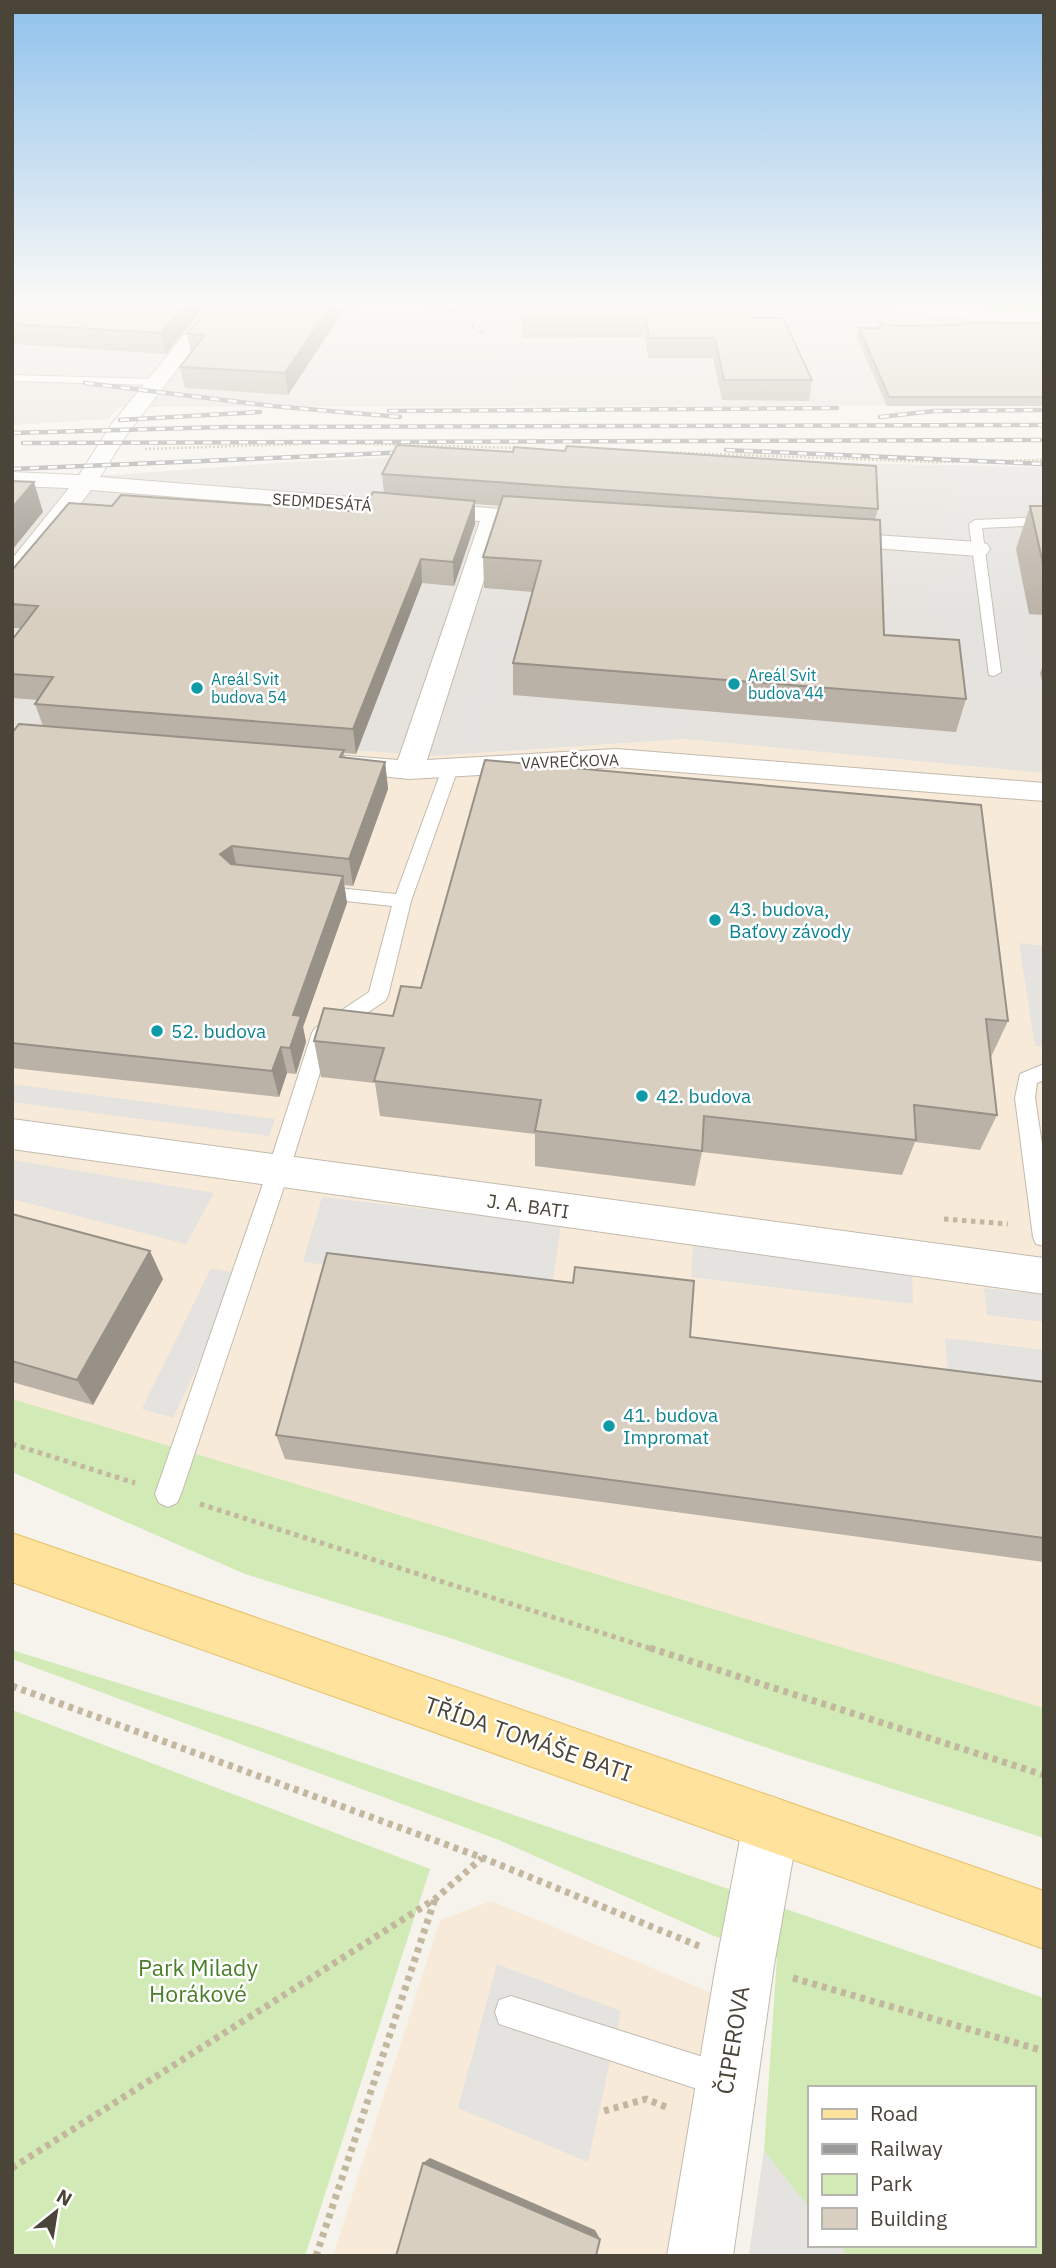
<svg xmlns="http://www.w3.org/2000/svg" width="1056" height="2268" viewBox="0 0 1056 2268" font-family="'IBM Plex Sans',sans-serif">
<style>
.commercial{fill:#f7ead8}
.industrial{fill:#e6e2dd}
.green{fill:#d2eab5;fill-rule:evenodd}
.parking{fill:#e5e3e0}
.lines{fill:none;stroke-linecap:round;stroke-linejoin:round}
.lane-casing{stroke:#c2bbae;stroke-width:2}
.street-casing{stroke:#c2bbae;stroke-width:2}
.primary-casing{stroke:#e6c16a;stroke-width:2}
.path-far2{stroke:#c4b79f;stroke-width:2.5;stroke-dasharray:2 2;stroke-linecap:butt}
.path-far1{stroke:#c4b79f;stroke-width:5;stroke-dasharray:4.5 4.5;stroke-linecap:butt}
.path{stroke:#c4b79f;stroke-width:7;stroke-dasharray:5 5;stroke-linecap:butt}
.lane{fill:#fff;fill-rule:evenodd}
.street{fill:#fff;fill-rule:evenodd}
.primary{fill:#ffe39c;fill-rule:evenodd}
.rail-casing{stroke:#9a9a9a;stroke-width:4.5}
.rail{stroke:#fff;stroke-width:2.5;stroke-dasharray:9;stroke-linecap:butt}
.wall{fill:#bab2a6}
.shaded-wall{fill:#979187}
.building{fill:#d8cfc1;stroke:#979187;stroke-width:2}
.culture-dot{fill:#0f9aa8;stroke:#fff;stroke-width:2.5}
.labels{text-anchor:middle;stroke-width:5;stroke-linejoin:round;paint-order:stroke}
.far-street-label{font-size:16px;fill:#4b4439;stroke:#fff}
.far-culture-label{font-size:16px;fill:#0d838f;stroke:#fff;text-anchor:start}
.culture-label{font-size:19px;fill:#0d838f;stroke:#fff;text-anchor:start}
.street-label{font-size:19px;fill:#4b4439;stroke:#fff}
.near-street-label{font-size:23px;fill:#4b4439;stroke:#fff}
.near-park-label{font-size:23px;fill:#4a7f2a;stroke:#fff}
</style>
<rect width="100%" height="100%" fill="#f6f3ec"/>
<g class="commercial">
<path d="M12,725l421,31 251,-17 360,34v935l-1032,-306z"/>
<path d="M491,1901l221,92 -43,263h-336l107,-336z"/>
</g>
<g class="industrial">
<path d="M12,302h925l107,10v93l-925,2 -10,12 -97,6z"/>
<path d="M440,455l505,10 10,45 89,23v240l-360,-34 -251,17 -421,-31v-248l101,-2 177,-13z"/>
</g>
<g class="green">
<path d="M933,302h111v12z"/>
<path d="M12,1399l1032,309v130l-262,-85 -329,-114 -208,-65 -233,-102z"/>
<path d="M12,1650l247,77 785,271v258h-295l15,-105 13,-193 -63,-22 -215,-96 -487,-181zM809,2088h224v157h-224z"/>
<path d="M12,1710l418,159 -125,387h-293z"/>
</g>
<g class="parking">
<path d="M764,302h76l22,4 4,13h-85l-3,-14h-13z"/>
<path d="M945,465l99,2v66l-32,-2 32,161 -50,-4 -2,-11 -55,-5 -9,-93 23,2 -9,-71 12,-1z"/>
<path d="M280,475h109l-16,26 -103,-11z"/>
<path d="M485,637l26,2 -29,105 -29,-3z"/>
<path d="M558,701l129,11 -2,24 -136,3z"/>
<path d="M1019,943l25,3v101l-9,-1z"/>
<path d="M12,1084l263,35 -6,17 -257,-34z"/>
<path d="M12,1160l202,33 -28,51 -174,-45z"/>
<path d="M322,1197l239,28 -10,67 -248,-30z"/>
<path d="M693,1246l219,25 1,33 -222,-27z"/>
<path d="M211,1268l29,6 -67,144 -31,-9z"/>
<path d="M984,1288l60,7v27l-57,-7z"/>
<path d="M945,1338l99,12v37l-96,-12z"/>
<path d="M497,1964l124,47 -33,151 -130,-54z"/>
<path d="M764,2151l45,56v38h31l8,11h-99z"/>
</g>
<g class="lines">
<defs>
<g id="lane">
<path d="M438,302h16l-48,13 -46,-2 -5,-3 5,-3 46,2z"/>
<path d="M12,375l143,4 5,3 -5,3 -143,-4z"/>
<path d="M1044,517v8l-62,3 19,144 -7,4 -5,-1 -20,-151 6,-4z"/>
<path d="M451,761l8,5 -48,135 -23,95 -3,5 -54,36 -42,135 -108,322 -4,9 -9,4 -9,-4 -4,-9 112,-322 45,-139 3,-5 54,-36 23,-86 -74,-8 -9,-6 9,-6 78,8 47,-128z"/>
<path d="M1044,1064v16l-7,3 -2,15 9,59v89l-8,-2 -3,-7 -18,-139 5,-24z"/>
<path d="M511,1996l214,68 12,5 5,12 -5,12 -12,5 -214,-70 -12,-4 -4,-12 4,-12z"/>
</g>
<g id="street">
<path d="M211,302h18l-101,131 -28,44 450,36 8,2 4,5 -4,5 -8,2 -48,-4 -75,237 189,-11 428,34v18l-428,-34 -207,12 -84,-9 -5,-6 5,-6 10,-3 63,5 82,-239 -389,-31 -70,91 -9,2v-24l57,-71 -57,-2v-14l67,3 32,-50z"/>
<path d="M862,302h49l133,11v12l-94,-7 -79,-11z"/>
<path d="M830,532l148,10 9,2 3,5 -3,5 -9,2 -156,-12 -4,-5 4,-5z"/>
<path d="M12,1119l1032,139v36l-1032,-145z"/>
<path d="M771,1796l20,8 8,20 -25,141 -41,291h-66l49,-291 27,-141 8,-20z"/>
</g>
<path id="primary" d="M12,1533l1032,358v58l-1032,-367z"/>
</defs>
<use href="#lane" class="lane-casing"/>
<use href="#street" class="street-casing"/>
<use href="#primary" class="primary-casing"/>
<g class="path-far2">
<path d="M145,449l186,-6 186,5"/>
<path d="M656,452l280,10 108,-2"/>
</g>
<g class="path-far1">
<path d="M944,1219l64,5"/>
<path d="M12,1444l123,39"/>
<path d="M200,1504l455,146"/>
</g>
<g class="path">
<path d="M650,1648l394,127"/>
<path d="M12,1686l471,172 216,88"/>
<path d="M793,1978l251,73"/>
<path d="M604,2111l42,-12 20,8 2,4"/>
<path d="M12,2168l423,-269 47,-41"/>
<path d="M316,2256l119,-357"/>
</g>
<use href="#lane" class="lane"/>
<use href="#street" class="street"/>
<use href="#primary" class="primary"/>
<defs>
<g id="rail">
<path d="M443,302l12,9"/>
<path d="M474,325l7,6"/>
<path d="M85,383l187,23 128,11"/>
<path d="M389,411l448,-3"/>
<path d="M880,417l54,-6 110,-1"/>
<path d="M120,420l140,-8"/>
<path d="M12,433l212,-6 820,-2"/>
<path d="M23,443l1021,-3"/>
<path d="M726,450l318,14"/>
<path d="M12,469l400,-17"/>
</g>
</defs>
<use href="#rail" class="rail-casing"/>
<use href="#rail" class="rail"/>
</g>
<g class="wall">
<path d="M12,302h196l-42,52 -154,-10z"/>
<path d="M213,302h136l-61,93 -103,-7 -5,-21 11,-14 -4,-19z"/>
<path d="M520,302h225l6,16 61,62 -3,21 -87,-1 -9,-42h-65l-3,-21 -123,1v-35z"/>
<path d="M880,323l15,3 149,-3v83h-157l-30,-68 2,-10h19z"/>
<path d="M382,474l496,35 -3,11 9,115 82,64 -10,33 -443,-37v-32l20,-71 -49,-4 -1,-31 17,-51 -25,-2v20l-21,62 -32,-3 -66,171 -12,-1 1,5 40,4 3,27 -35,97 -9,-1 3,18 -44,124 3,15 -10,32 -9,-1 -8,24 -267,-29v-335l31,-7 -8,-22 2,-4 -25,-2v-58l9,-12h-9v-58l100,-64 251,6 21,-19z"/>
<path d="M1030,506h14v109l-15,-1 -13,-65z"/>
<path d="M1044,663v26l-4,-16z"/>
<path d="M485,760l523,261 -17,36 6,58 -17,35 -65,-8 -13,33 -200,-23 -7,34 -160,-20v-32l-155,-18 -5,-33 -54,-6 -7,-36 79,-25 28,-28z"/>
<path d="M12,1214l151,65 -70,126 -81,-23z"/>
<path d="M573,1283l117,54 354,45v180l-759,-103 -9,-24z"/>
</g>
<g class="shaded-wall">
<path d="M188,302h20l-42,52 -5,-21z"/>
<path d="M333,302h16l-61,93 -3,-22z"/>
<path d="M34,482l9,30 -30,37 -1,-4v-37z"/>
<path d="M475,501v23l-21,62 -1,-24z"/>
<path d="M421,559l1,24 -66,171 -3,-25z"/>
<path d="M385,762l3,27 -35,97 -4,-27z"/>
<path d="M232,846l6,27 -18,-19z"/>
<path d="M343,876l4,27 -44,124 3,15 -10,32 -6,-26 3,-33z"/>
<path d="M281,1047l6,26 -8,24 -7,-26z"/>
<path d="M150,1251l13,28 -70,126 -16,-25z"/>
<path d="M430,2158l165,72 5,9 -177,-76z"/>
</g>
<g class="building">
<path d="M12,302h176l-27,31 -149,-9z"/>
<path d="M213,302h120l-48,71 -105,-6 25,-32 -18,-1z"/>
<path d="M522,302h223l6,16h32l29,62h-88l-9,-42h-66l-3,-20h-124z"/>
<path d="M880,323l15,3 64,-1 7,-2h78v74h-155l-30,-69h23z"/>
<path d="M397,445l116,7 1,-5 51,4 2,-5 309,20 2,43 -496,-35z"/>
<path d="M12,481l22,1 -22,26z"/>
<path d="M373,492l102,9 -22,61 -32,-3 -68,170 -318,-25 18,-27 -41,-3v-34l26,-34 -26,-2v-34l57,-67 43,3 9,-11 242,17z"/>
<path d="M503,496l377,24 4,115 75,5 7,59 -453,-36 28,-102 -58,-4z"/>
<path d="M1030,506h14v62z"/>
<path d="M19,724l325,26 -4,7 45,5 -36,97 -117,-13 -12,8 11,10 112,12 -50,139 8,1 -11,32 -9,-1 -9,24 -260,-28v-310z"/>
<path d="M485,760l496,45 27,216 -22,-2 11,96 -83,-10 2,35 -212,-24 -2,35 -167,-20 6,-31 -167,-19 10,-33 -70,-7 10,-33 69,8 8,-30 20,2z"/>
<path d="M12,1214l138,37 -73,129 -65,-19z"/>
<path d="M327,1253l246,30 2,-16 119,14 -4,56 354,45v156l-768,-103z"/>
<path d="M423,2163l177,76 -4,17h-200z"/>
</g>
<linearGradient id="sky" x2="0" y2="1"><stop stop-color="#8fc1ec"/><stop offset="0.49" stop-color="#fbfaf6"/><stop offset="1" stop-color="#fbfaf6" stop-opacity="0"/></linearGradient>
<rect width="1056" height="619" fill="url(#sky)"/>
<g class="culture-dot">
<circle cx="734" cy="684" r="7"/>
<circle cx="197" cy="688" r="7"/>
<circle cx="715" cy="920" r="7"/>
<circle cx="157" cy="1031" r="7"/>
<circle cx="642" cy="1096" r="7"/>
<circle cx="609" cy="1426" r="7"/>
</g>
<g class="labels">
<g class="far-street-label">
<text transform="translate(322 502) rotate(4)" y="6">SEDMDESÁTÁ</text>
<text transform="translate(570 761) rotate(-2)" y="6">VAVREČKOVA</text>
</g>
<g class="far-culture-label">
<text x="748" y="681">Areál Svit<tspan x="748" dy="18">budova 44</tspan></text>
<text x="211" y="685">Areál Svit<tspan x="211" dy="18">budova 54</tspan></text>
</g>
<g class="culture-label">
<text x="729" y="916">43. budova,<tspan x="729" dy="22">Baťovy závody</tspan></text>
<text x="171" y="1038">52. budova</text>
<text x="656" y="1103">42. budova</text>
<text x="623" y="1422">41. budova<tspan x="623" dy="22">Impromat</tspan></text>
</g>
<g class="street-label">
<text transform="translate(528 1206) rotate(8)" y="7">J. A. BATI</text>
</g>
<g class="near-street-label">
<text transform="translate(528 1739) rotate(19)" y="8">TŘÍDA TOMÁŠE BATI</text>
<text transform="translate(733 2040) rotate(-81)" y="8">ČIPEROVA</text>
</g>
<g class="near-park-label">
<text x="198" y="1976">Park Milady<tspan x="198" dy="26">Horákové</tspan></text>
</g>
</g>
<rect width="1056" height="2268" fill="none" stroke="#4b4439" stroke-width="28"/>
<rect x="808" y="2086" width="228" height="161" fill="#ffffff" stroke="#b7b4b0" stroke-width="2"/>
<rect x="822" y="2109" width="35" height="10" fill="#ffe39c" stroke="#b7b4b0" stroke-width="2"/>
<text x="870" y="2121" font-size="21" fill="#4b4439">Road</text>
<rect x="822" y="2144" width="35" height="10" fill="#9a9a9a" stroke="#b7b4b0" stroke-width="2"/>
<text x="870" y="2156" font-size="21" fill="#4b4439">Railway</text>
<rect x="822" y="2174" width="35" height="21" fill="#d2eab5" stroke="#b7b4b0" stroke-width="2"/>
<text x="870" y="2191" font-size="21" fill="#4b4439">Park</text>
<rect x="822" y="2208" width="35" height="21" fill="#d8cfc1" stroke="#b7b4b0" stroke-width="2"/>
<text x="870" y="2226" font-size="21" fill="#4b4439">Building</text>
<g transform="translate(56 2212) rotate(30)" stroke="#ffffff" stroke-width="5" paint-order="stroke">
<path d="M0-5L12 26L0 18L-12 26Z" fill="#4b4439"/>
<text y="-10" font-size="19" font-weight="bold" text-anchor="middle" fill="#4b4439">N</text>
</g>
</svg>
